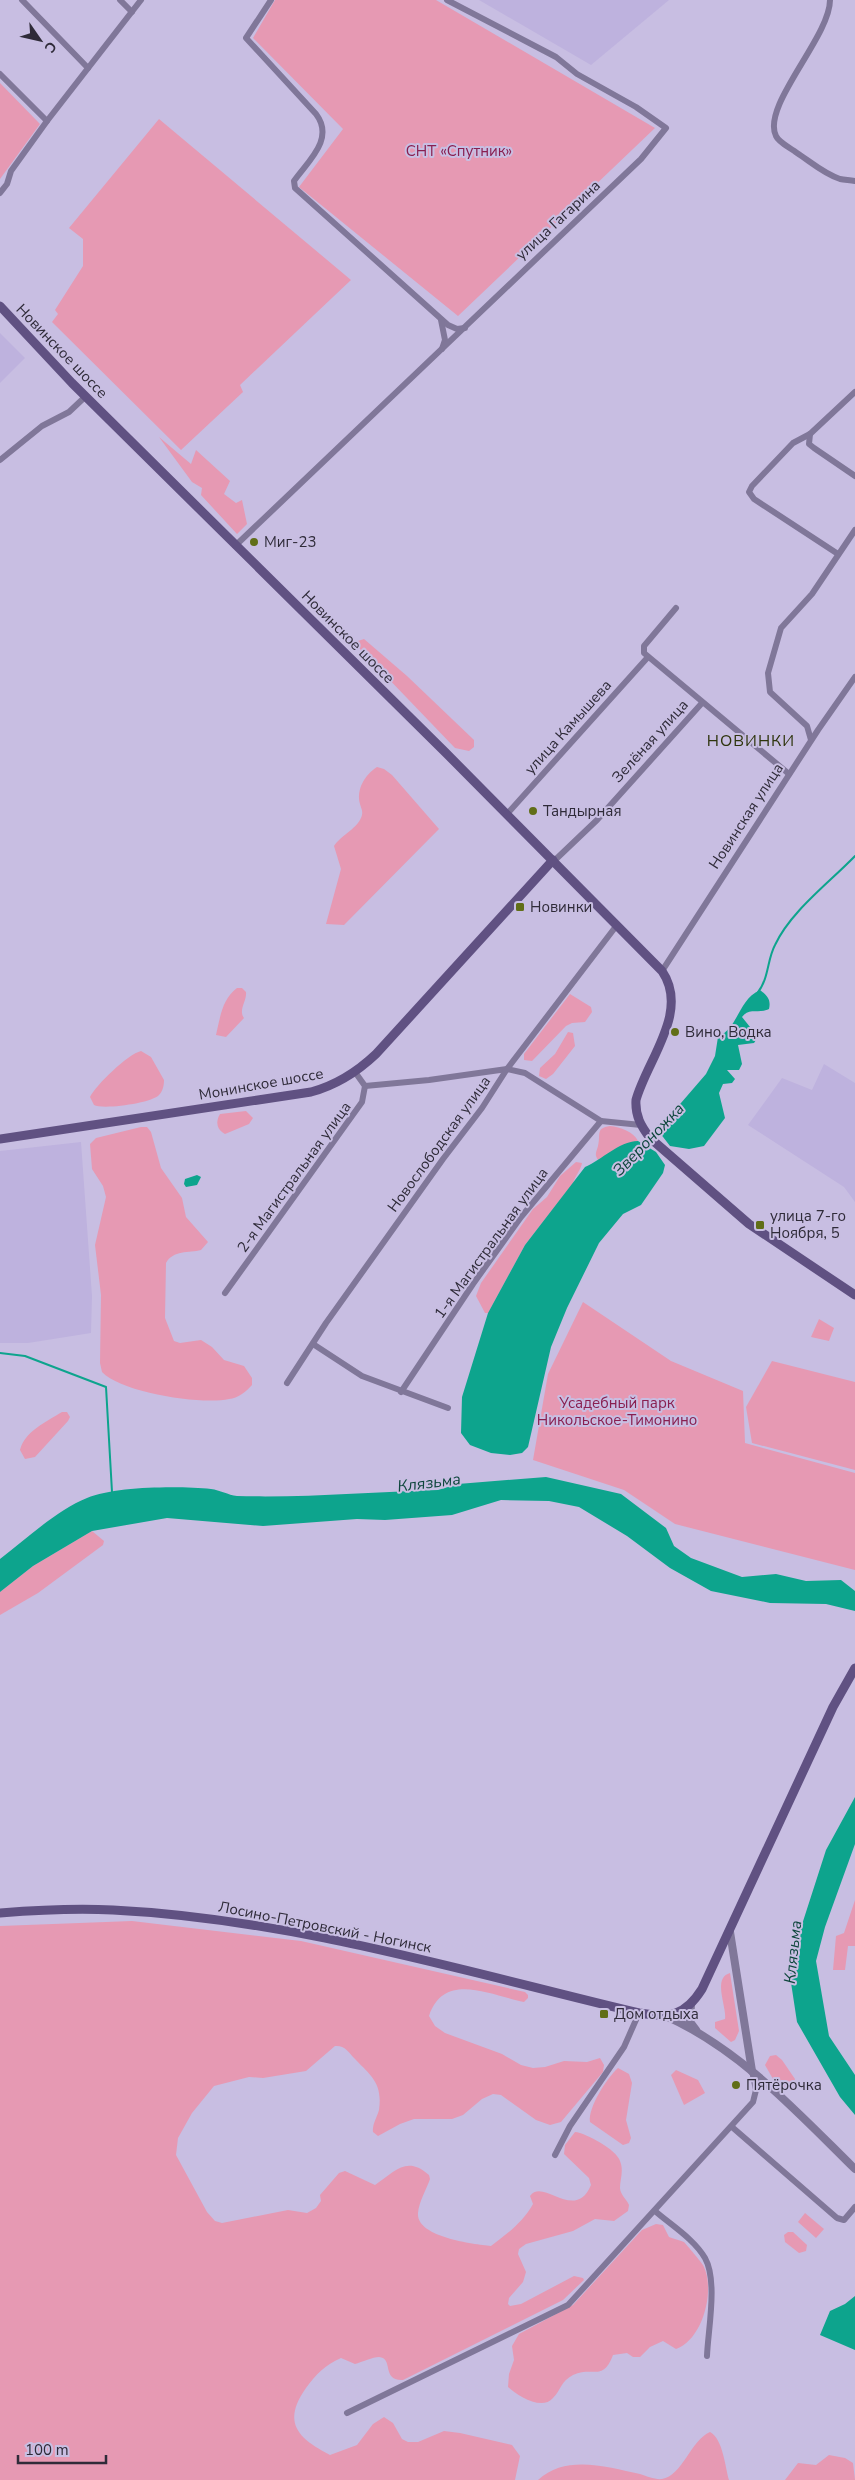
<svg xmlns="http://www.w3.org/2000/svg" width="855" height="2480" viewBox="0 0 855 2480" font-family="'Nunito Sans',sans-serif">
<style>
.built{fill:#beb2de}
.green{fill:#e699b3}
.water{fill:#0da48d}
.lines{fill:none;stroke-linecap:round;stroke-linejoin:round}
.stream{stroke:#0da48d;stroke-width:2}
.minor{stroke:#807799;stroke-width:6}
.tertiary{stroke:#807799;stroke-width:8}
.secondary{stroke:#605182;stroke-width:9}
.poi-dot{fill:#616e17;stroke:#c8bee2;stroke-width:2}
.labels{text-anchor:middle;stroke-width:4;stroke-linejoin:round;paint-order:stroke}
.park-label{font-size:15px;fill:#891f50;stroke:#c8bee2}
.street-label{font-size:15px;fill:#2f2b39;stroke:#c8bee2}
.poi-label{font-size:15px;fill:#2f2b39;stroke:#c8bee2;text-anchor:start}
.neighbourhood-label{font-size:16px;letter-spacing:1px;fill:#2e340c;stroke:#c8bee2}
.water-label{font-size:16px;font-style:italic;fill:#0e463c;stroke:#c8bee2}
</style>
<rect width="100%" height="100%" fill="#c8bee2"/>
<g class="built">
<path d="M479,0h190l-78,65z"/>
<path d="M0,333l25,25 -25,25z"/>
<path d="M824,1064l31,19v119l-11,-15 -96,-62 34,-47 30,12z"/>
<path d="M81,1142l11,154 -1,37 -63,10h-28v-192z"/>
</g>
<g class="green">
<path d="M275,0h161l219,128 -197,188 -159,-129 44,-58 -90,-91z"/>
<path d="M0,83l40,41 -40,55z"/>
<path d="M159,119l192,161 -111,105 3,7 -62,58 -129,-128 6,-8 -3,-4 28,-44v-27l-14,-11z"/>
<path d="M159,437l32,27 5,-14 34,31 -6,13 12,9 6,-3 5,24 -10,10 -36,-39 1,-7 -10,-6z"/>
<path d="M364,639l43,37 67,64v7l-5,4 -14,-3 -97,-101v-6z"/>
<path d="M377,767l7,2 8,6 47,54 -95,96 -18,-1 15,-55 -7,-23c7,-11 25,-18 28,-31 1,-4 -1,-7 -2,-11 -4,-15 5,-29 17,-37z"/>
<path d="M237,988h5l4,4c1,9 -8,18 -2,26l-18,19 -10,-2c4,-17 6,-36 21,-47z"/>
<path d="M570,994l21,13 1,5 -7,10 -13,1 -6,3 -34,35 -8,-1v-6z"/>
<path d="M568,1032l5,1 2,13 -22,28 -7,5 -7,-3 1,-8 15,-14z"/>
<path d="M141,1051l10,6 13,23c0,5 -1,11 -5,15 -7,8 -56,15 -65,10l-4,-8c6,-12 38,-43 51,-46z"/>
<path d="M246,1111l7,7 -4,6 -24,10c-8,-4 -10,-12 -5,-20z"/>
<path d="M610,1126c10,1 24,6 28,15l-18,5 -21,15c-5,-6 -3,-8 -1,-15 3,-11 -3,-18 12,-20z"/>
<path d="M141,1127h6l4,5 10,36 21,30 4,19 22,25 -7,8c-12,3 -28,0 -35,13l-1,55 9,23 6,2 21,-3 11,7 12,13 20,6 8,12v7c-6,7 -14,13 -23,14 -27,6 -107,-6 -127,-27l-2,-9 1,-68 -6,-50 11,-48 -3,-11 -11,-17 -2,-25 6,-6z"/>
<path d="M576,1162l6,1c-1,7 -7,13 -9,20l-48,62 -37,68h-3l-9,-17 5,-13 52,-74 14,-12 13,-21z"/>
<path d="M583,1302l88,59 72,30 2,52 110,30v97l-180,-46 -51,-34 -91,-30 15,-86z"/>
<path d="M819,1319l15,9 -5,13 -18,-4z"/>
<path d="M772,1361l83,21v88l-103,-27 -6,-36z"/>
<path d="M62,1412h5l3,5 -2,4 -33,36 -10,2 -5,-9c5,-19 26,-28 42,-38z"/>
<path d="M92,1531l12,10 -1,4 -65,48 -38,22v-23l33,-26z"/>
<path d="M855,1900v46h-7l-3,24h-12l3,-34 8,-3z"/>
<path d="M132,1921l169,20 224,51 3,3v3l-4,4c-32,-6 -80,-32 -95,14l6,10 10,7 57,21 19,11 12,3 12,-1 19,-6 23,1 13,-4 4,7 -1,7 -42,50 -11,3 -14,-5 -35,-25 -8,-1 -11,5 -19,16 -11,4h-38l-14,5 -22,12 -5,-4c-1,-7 4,-15 6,-22 4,-28 -9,-35 -26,-53 -5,-6 -9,-12 -18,-11l-29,25 -43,7 -14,-1 -35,9 -22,27 -14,25 -2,17 31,57 8,9 7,2 66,-13 19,3 9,-5 5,-7 -1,-6 19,-22 6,-2 30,14c20,-13 31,-30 54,-10l1,4c-4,11 -11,23 -12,34 -2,24 55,31 73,33 16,-12 32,-24 42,-42l-3,-8c13,-19 45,27 61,-11l-2,-7 -25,-24 1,-9 10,-13c11,1 42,18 45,29 4,10 0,18 0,27 0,6 7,12 9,17l-1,6 -14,10 -19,-2 -22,12 -47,13 -7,5 -1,5 8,18 -3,10 -14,16 -1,6 2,2 11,-2 53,-28 9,2 1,2 -21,20 -160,80c-22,1 -9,-22 -24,-23 -6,0 -17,5 -24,7l-14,-6c-16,7 -25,16 -35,30 -24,34 -9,50 24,67l27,-10 16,-21 11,-7 9,6 9,16 6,3h10l26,-11 16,2 52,12 8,11 -5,24h-515v-554z"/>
<path d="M730,1973l9,58 -4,9 -4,2 -16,-14v-6l10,-3c2,-12 -13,-41 5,-46z"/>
<path d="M776,2055l6,5 13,19 -2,6 -9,2 -11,-8 -8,-14 5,-9z"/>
<path d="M618,2068l11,6 3,9 -6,37 5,18 -2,5 -6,2 -33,-23c-2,-15 17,-44 28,-54z"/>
<path d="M676,2070l22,10 7,13 -21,12 -13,-30z"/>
<path d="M805,2213l19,16 -8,9 -18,-16z"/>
<path d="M656,2224l7,1 6,12c4,2 11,3 15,5 2,2 18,21 19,23 13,24 0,75 -27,84l-13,-8 -13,6 -10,10h-7l-6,-4 -14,2c-10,27 -20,11 -40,20 -12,6 -12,15 -20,23 -11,13 -35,-2 -45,-11l1,-13 5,-14 -2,-14 7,-12 54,-29 69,-75z"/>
<path d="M788,2232h5l14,13 -1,6 -7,2 -14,-11 -1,-7z"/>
<path d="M710,2432c13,7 15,34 19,48h-191c28,-26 69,-13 102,-6 6,2 16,6 22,5 20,-3 29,-39 48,-47z"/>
<path d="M829,2455l16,3 8,5 2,17h-70l13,-17 18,2z"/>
</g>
<g class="water">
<path d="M760,990c8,6 11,10 9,19 -10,5 -20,-2 -27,8l16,20 -4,6 -16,2 4,19 -3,6h-12l8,9 -3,4 -9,1 -4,9 6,25 -21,28 -15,3 -19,-3 -10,-13 2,-8 44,-51 9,-18 3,-19c21,-10 20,-37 42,-47z"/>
<path d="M638,1141l18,11 9,13 -2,8 -22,32 -18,9 -24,29 -32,65 -16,39 -23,100 -6,6 -12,2 -19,-2 -21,-8 -9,-12 1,-36 26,-84 37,-68 60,-78c18,-8 33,-25 53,-26z"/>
<path d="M197,1175l4,2 -4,8 -11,2 -2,-3 1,-5z"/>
<path d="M546,1477l75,17 45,34 8,18 17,12 51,19 34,-3 30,7 35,-1 14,11v20l-29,-7 -56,-1 -59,-12 -41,-23 -43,-32 -48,-29 -30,-6 -48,-1 -49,15 -67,5 -28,-1 -94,7 -96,-8 -75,13 -59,35 -33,26v-33c26,-20 57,-49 87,-61 29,-12 93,-12 124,-9 9,1 17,6 26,7 67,2 135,-4 201,-6l20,-6z"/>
<path d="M855,1797v47l-30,83 -9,34 13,75 26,39v40l-15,-18 -43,-75 -7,-46 7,-36 29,-90z"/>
<path d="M855,2296v54l-35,-15 10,-24 15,-7z"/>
</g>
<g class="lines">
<g class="stream">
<path d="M758,992c11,-14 9,-32 17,-47 16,-34 54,-62 80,-89"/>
<path d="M0,1353l25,3 81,31 6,105"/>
</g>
<g class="minor">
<path d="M22,0l66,68"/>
<path d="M120,0l12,12"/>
<path d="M271,0l-25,38 70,76c19,25 -8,47 -22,67l1,7 153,137 9,4 8,-1"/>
<path d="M830,0c0,37 -69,106 -54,136 3,7 15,12 21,17 14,9 27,21 43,26 5,1 10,1 15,2"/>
<path d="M0,74l47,47"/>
<path d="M0,193l7,-9 4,-13 36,-50 94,-121"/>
<path d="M441,320l4,20 -3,9"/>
<path d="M810,434l-1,10 5,4 41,28"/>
<path d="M0,460l42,-34 27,-14 17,-16"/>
<path d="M235,546l406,-387 25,-31 -30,-21 -59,-33 -21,-17 -109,-57"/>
<path d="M838,554l-84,-55 -5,-7 3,-6 41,-43 17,-9 45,-42"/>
<path d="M676,608l-32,38v7l145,121"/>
<path d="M811,740l-4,-14 -37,-34 -2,-19 13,-45 31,-34 43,-64"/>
<path d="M507,814l141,-157"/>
<path d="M554,861l43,-41 105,-117"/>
<path d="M662,971l156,-241 37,-53"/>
<path d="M365,1086l64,-6 78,-11 18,4 76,48"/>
<path d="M225,1293l137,-191 3,-16 -10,-14"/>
<path d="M313,1344l49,32 86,32"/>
<path d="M287,1383l39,-60 117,-164 39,-51 25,-39 110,-144"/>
<path d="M401,1392l72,-108 48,-67 80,-96 40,4"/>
<path d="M732,2127l105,91 7,2 11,-13"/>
<path d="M555,2155l15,-29 54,-79 15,-34"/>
<path d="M655,2211c16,14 39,28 50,47 13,23 3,72 2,98"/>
<path d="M347,2413l221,-108 185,-203 3,-12 -4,-19"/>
</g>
<g class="tertiary">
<path d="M730,1932l22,139"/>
<path d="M691,2004l-1,18 6,8"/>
<path d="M666,2016c75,34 131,96 189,153"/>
</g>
<g class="secondary">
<path d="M0,306l72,77 373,369 217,219c28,41 -15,89 -26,129 -1,16 5,26 14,38l99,86 106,71"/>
<path d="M0,1139l311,-47c26,-7 46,-20 65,-38l177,-194"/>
<path d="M0,1913c37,-3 76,-5 113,-3 180,9 353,62 526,103 31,5 46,3 63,-24l131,-282 22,-39"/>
</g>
</g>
<g class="poi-dot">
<circle cx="254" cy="542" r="5"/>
<circle cx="533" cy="811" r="5"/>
<rect x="515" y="902" width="10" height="10" rx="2.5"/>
<circle cx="675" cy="1032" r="5"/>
<rect x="755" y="1220" width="10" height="10" rx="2.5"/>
<rect x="599" y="2009" width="10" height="10" rx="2.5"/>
<circle cx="736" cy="2085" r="5"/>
</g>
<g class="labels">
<g class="park-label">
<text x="459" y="156">СНТ «Спутник»</text>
<text x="617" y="1408">Усадебный парк<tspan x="617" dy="17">Никольское-Тимонино</tspan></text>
</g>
<g class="street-label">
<text transform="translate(558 220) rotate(-43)" y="5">улица Гагарина</text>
<text transform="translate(62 351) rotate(46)" y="5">Новинское шоссе</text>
<text transform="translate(348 637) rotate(45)" y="5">Новинское шоссе</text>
<text transform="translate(568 727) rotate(-48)" y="5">улица Камышева</text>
<text transform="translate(650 741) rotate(-48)" y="5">Зелёная улица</text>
<text transform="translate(746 816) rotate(-57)" y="5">Новинская улица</text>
<text transform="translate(261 1084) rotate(-10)" y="5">Монинское шоссе</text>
<text transform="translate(439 1144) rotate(-54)" y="5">Новослободская улица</text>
<text transform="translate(294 1177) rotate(-54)" y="5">2-я Магистральная улица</text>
<text transform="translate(491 1243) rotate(-54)" y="5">1-я Магистральная улица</text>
<text transform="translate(325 1927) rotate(11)" y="5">Лосино-Петровский - Ногинск</text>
</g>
<g class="poi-label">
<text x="264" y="547">Миг-23</text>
<text x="543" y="816">Тандырная</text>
<text x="530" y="912">Новинки</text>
<text x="685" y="1037">Вино, Водка</text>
<text x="770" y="1221">улица 7-го<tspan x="770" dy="17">Ноября, 5</tspan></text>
<text x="614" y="2019">Дом отдыха</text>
<text x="746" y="2090">Пятёрочка</text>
</g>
<g class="neighbourhood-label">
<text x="751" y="746">НОВИНКИ</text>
</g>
<g class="water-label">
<text transform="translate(648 1139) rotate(-46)" y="6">Звероножка</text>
<text transform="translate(429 1482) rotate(-7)" y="6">Клязьма</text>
<text transform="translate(792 1952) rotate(-84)" y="6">Клязьма</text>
</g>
</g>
<g transform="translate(40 40) rotate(124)" stroke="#c8bee2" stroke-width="4" paint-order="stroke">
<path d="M0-4L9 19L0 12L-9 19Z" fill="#2f2b39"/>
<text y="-8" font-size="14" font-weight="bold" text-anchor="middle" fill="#2f2b39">С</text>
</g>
<path d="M18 2455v8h88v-8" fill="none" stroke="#2f2b39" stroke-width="2.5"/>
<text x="25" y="2455" font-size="15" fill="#2f2b39" stroke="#c8bee2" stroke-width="4" paint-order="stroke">100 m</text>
</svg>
